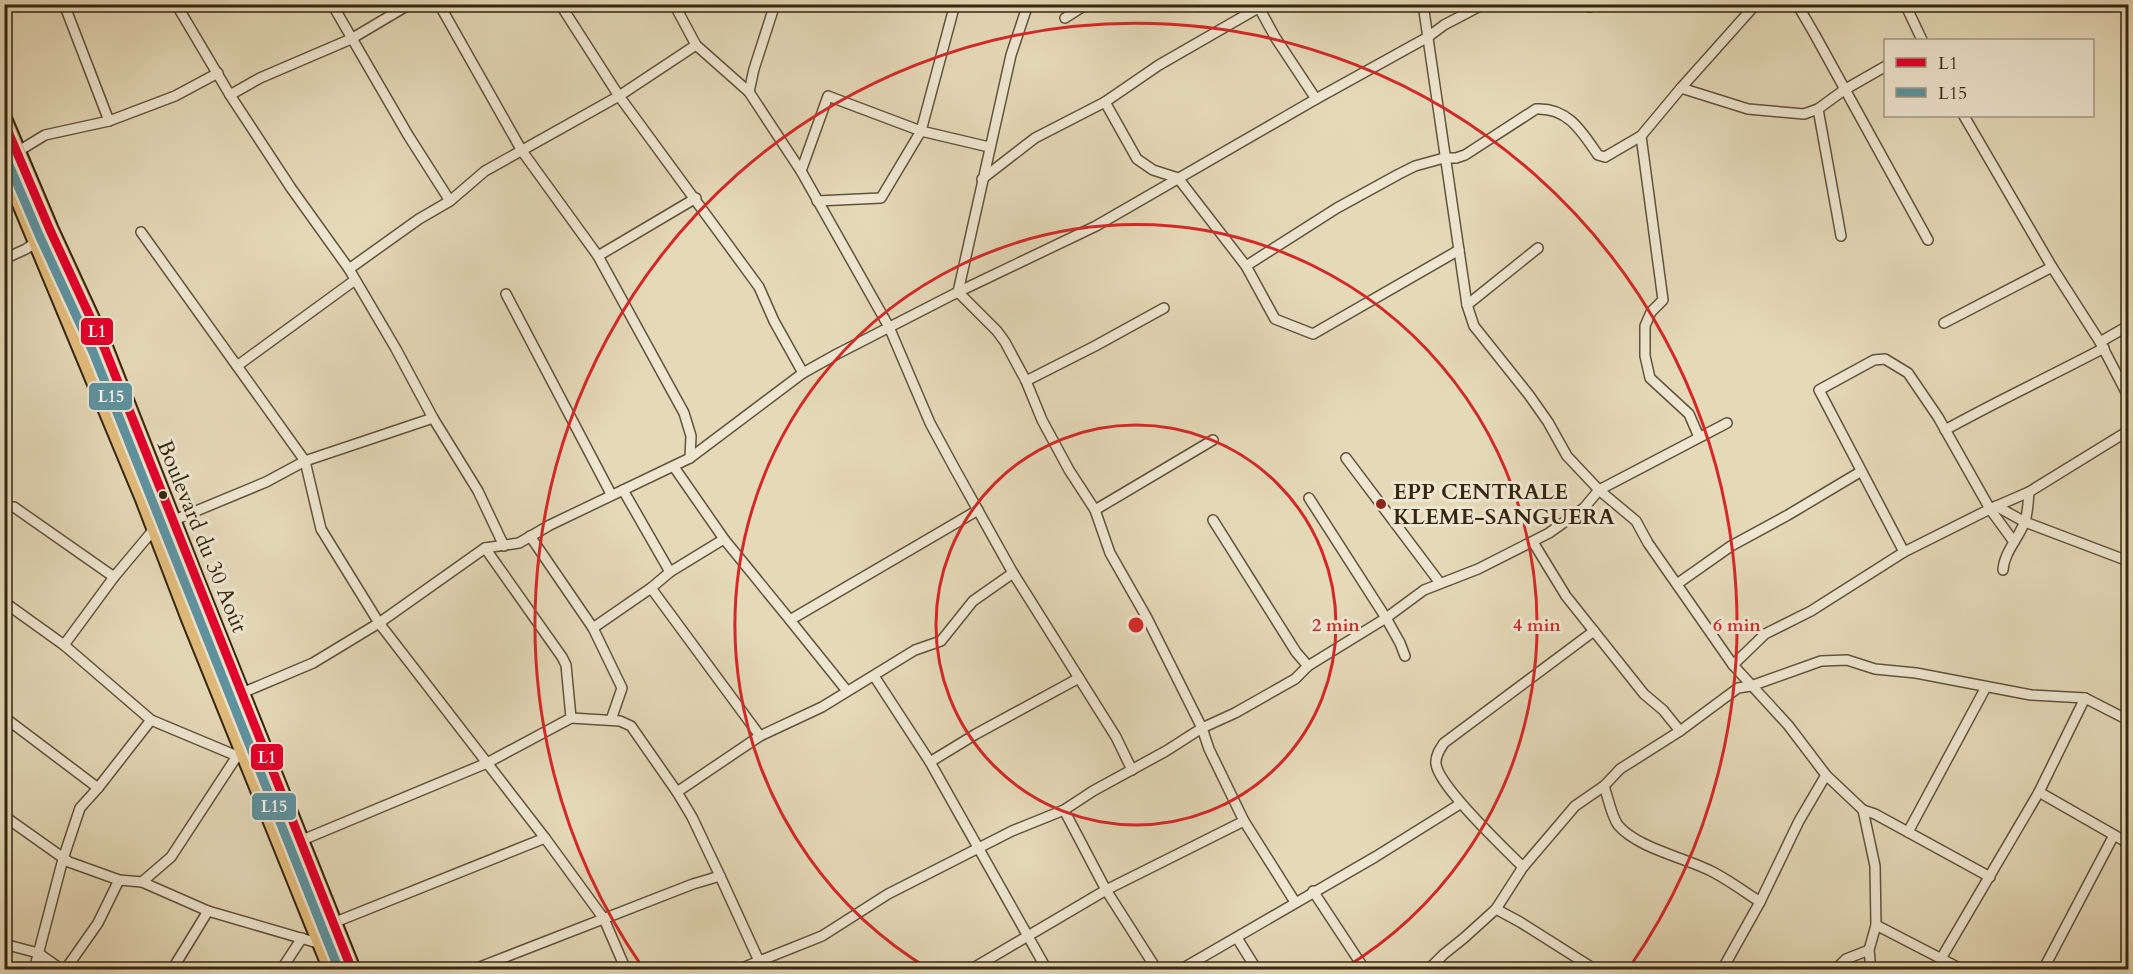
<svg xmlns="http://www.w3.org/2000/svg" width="2133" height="974" viewBox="0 0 2133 974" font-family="Cardo,serif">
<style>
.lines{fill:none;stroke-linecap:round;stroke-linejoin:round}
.street-casing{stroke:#61533a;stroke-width:12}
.highway-casing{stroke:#352610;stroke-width:20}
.street{stroke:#eee6d1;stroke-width:9}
.highway{stroke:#e2bc7c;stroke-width:16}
.bus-1-casing{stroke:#eee6d1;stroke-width:14}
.bus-2-casing{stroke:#eee6d1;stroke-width:14}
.bus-1{stroke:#e4002b;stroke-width:9}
.bus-2{stroke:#5e94a2;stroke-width:9}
.ring{fill:none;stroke:#d62828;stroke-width:3}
.bus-dot{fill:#352610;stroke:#eee6d1;stroke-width:2}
.poi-dot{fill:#8f2418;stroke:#eee6d1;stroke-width:2}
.labels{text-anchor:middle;stroke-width:6;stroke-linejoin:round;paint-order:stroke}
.poi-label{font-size:22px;font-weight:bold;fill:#352610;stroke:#eee6d1;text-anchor:start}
.street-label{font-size:22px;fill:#352610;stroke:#eee6d1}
.centre{fill:#d62828;stroke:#eee6d1;stroke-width:3}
.ring-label{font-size:18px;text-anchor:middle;font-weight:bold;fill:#d62828;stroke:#eee6d1;stroke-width:6;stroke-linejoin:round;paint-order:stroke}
.line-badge{stroke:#eee6d1;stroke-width:2}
.badge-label{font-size:16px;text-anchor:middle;font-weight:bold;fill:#fff}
</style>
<rect width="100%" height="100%" fill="#e5d9b8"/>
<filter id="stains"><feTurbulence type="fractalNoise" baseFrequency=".00333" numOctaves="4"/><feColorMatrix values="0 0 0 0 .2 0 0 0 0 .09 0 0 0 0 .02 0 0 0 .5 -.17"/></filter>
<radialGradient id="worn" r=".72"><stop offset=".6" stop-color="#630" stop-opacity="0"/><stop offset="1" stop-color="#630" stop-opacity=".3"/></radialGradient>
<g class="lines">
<defs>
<g id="street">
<path d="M64,4l45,117"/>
<path d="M176,4l54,91 61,93 58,81 47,80 37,69 45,73 26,55"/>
<path d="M332,4l76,131 42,66"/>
<path d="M439,4l83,147 76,105 86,157 7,23 -1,22"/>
<path d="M560,4l59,92 140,191 15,34 29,52"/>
<path d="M674,4l22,41 53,47 52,79 88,156 41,96 26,48 57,102 103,164 16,33"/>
<path d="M1028,4l-17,51 -53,237 39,39 8,11 21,39 16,39 27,50 26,40 15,43 37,65 55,110 7,21 35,72 51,81"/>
<path d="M1257,4l18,33 41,62"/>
<path d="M1423,4l44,301 7,21 55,69 19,27 19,34 32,34 37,31 12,22 85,122 55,60 38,50 37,35 12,56 1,59 -7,25 2,20"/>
<path d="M1585,4l5,3 9,-3"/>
<path d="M1797,4l18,31 113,205"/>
<path d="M1905,4l17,36"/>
<path d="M1065,18l22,-14"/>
<path d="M1681,88l67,21 56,5 14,-5 26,-19 42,-24"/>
<path d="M749,92l5,-23 21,-65"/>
<path d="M230,95l30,-17 91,-39 59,-35"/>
<path d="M1105,102l54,-37 106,-61"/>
<path d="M1818,109l23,127"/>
<path d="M1964,116l88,151 48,75 28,54"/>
<path d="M1641,136l22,164 -12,12 -6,14v30l5,22 39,36 10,23"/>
<path d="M17,152l28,-17 64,-14 66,-25 43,-23"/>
<path d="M801,171l27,-75 93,35 68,16"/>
<path d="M982,179l53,-41 70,-36 32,57 16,11 25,8 68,88 29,53 38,15 146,-84"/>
<path d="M817,201l64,-3 40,-67 34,-127"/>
<path d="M141,232l164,229 16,68 58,94 166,215 59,81 22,51"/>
<path d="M598,256l98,-58"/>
<path d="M4,259l22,-10 13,-9"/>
<path d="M1246,266l91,-58 62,-34 16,-8 29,-8h12l9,-3 71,-46c32,-2 46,23 62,46l7,2 36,-21 40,-48 75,-84"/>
<path d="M349,269l70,-50 31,-18 35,-30 134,-75 77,-51"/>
<path d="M506,294l105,200"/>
<path d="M1467,305l71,-57"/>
<path d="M1944,323l108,-56"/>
<path d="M2100,342l28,-16"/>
<path d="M237,366l118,-86"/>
<path d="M1026,381l69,-35 69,-38"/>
<path d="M1945,430c52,-29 106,-54 159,-82"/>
<path d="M1346,458l94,125"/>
<path d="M674,467l50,72 66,81 188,-110"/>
<path d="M623,490l47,82"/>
<path d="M1996,506l29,16 103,39"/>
<path d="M14,507l100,70"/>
<path d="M1095,510l118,-70"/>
<path d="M1213,520l83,132 12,14"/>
<path d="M172,521l94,-39 39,-21 128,-43"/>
<path d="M530,536l63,92 58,-40 19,-16 54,-33"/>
<path d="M1533,542l33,54 78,98 19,16 17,21"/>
<path d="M1904,552l-85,-162 55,-30 11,-1 23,14 30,44 52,92 24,33"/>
<path d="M2003,570c1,-18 16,-32 22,-49 3,-9 3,-19 4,-29"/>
<path d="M1677,584l54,-38 57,-31 72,-43"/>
<path d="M651,588l109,148"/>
<path d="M4,602l60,43 87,75 86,36"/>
<path d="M790,620l57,71"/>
<path d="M593,628l29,60 -11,32"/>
<path d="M64,645l50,-68 41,-49"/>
<path d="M1405,656l-5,-13 -14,-25 38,-28 54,-21 71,-36 35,-25 15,-18 128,-67"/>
<path d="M1733,665l32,-31 46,-23 93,-59 86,-43 39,-17 99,-61"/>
<path d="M874,676l56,86"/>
<path d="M242,693l71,-30 66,-40 106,-75 34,-5 31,-18 140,-67 113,-85 34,-19 121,-62 138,-66 220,-127 112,-62 16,-12 40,-21"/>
<path d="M4,717l94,71"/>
<path d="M571,718l49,3 11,5 46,66"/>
<path d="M1604,786c4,11 7,29 14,39 19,23 68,33 95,47 17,9 32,20 47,30"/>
<path d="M2039,792l89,51"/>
<path d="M1064,810l42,80 51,80"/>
<path d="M1863,810l12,4 115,63"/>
<path d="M4,816l65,46 50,18 23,2 66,29 113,33"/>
<path d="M1908,832l78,-145"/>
<path d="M300,841l187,-78 84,-45 -5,-53 -4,-8 -77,-109"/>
<path d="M1523,867c-18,-18 -84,-80 -87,-103 -1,-8 4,-15 8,-21l150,-112"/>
<path d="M720,876l-28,-59 -15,-25 83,-56 62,-29 93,-57 26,-9 32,-40 40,-28"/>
<path d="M142,882l29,-25 68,-104"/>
<path d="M1313,891l52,79"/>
<path d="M1496,909l24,13 76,48"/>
<path d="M333,923l212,-85"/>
<path d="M1876,925l87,45"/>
<path d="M1237,938l20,32"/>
<path d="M4,944l34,9 24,17"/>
<path d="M1942,957l97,-165 46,-94"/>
<path d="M34,970l29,-111 17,-51 18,-20 53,-68"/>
<path d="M65,970l33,-47 21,-43"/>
<path d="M172,970l36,-59"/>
<path d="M281,970l21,-32"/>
<path d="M472,970l221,-86 27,-8 39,85"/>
<path d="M737,970l85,-34 66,-42 124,-63 52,-21 29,-19 73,-40 36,-23 33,-15 60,-34 13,-13 78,-48 -77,-120"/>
<path d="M970,970l136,-80 138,-69"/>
<path d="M1047,970l-117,-208 46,-28 103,-56"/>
<path d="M1180,970l195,-113 85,-53"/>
<path d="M1428,970l16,-16 20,-16 32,-29 27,-42 52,-61 29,-20 16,-17 60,-38 58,-43 13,-2 70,-25 26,-1 28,9 41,4 115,22 54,3 43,22"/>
<path d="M1722,970l38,-68 39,-81 27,-46"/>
<path d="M1835,970l11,-11 23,-9"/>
<path d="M2043,970l71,-135"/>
</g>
<g id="highway">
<path d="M4,121l46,109 54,117 92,234 156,389"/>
<path d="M4,163l140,336 46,120 142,351"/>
</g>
</defs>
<use href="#street" class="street-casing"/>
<use href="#highway" class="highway-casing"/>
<use href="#street" class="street"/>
<use href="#highway" class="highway"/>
<defs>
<path id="bus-1" d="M4,122l46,108 54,117 248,623"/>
<path id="bus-2" d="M4,153l35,82 54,117 246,618"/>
</defs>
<use href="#bus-1" class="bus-1-casing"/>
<use href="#bus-2" class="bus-2-casing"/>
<use href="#bus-1" class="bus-1"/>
<use href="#bus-2" class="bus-2"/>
</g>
<g class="ring">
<circle cx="1136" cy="625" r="200"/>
<path d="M929 969A401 401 0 1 1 1343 969"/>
<path d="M641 965A601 601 0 1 1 1631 965"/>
</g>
<circle class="bus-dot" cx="163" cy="495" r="5"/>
<circle class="poi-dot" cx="1381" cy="504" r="6"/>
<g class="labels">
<g class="poi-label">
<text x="1393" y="499">EPP CENTRALE<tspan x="1393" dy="25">KLEME-SANGUERA</tspan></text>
</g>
<g class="street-label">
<text transform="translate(203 536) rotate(68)" y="8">Boulevard du 30 Août</text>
</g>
</g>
<circle cx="1136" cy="625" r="9" class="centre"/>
<g class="ring-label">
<text x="1336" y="631">2 min</text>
<text x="1537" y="631">4 min</text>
<text x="1737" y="631">6 min</text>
</g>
<g class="line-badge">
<rect x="80" y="317" width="34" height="29" rx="6" fill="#e4002b"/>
<rect x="88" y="382" width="45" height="29" rx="6" fill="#5e94a2"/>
<rect x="250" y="743" width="34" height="28" rx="6" fill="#e4002b"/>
<rect x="251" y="792" width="46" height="29" rx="6" fill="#5e94a2"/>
</g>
<g class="badge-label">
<text x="97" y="337">L1</text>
<text x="111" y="402">L15</text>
<text x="267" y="763">L1</text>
<text x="274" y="812">L15</text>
</g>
<rect width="2133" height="974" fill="none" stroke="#e5d9b8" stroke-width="24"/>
<rect x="6" y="6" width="2121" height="962" fill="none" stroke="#352610" stroke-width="3"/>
<rect x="12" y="12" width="2109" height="950" fill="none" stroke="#352610" stroke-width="1.5"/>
<rect x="1884" y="39" width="210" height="78" fill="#eee6d1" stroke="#a49984" stroke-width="1.5"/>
<rect x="1896" y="58" width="30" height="9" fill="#e4002b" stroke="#a49984" stroke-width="1.5"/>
<text x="1938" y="69" font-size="18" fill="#352610">L1</text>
<rect x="1896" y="88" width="30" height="9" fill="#5e94a2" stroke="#a49984" stroke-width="1.5"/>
<text x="1938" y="99" font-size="18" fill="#352610">L15</text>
<rect width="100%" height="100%" filter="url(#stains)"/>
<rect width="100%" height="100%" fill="url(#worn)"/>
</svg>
